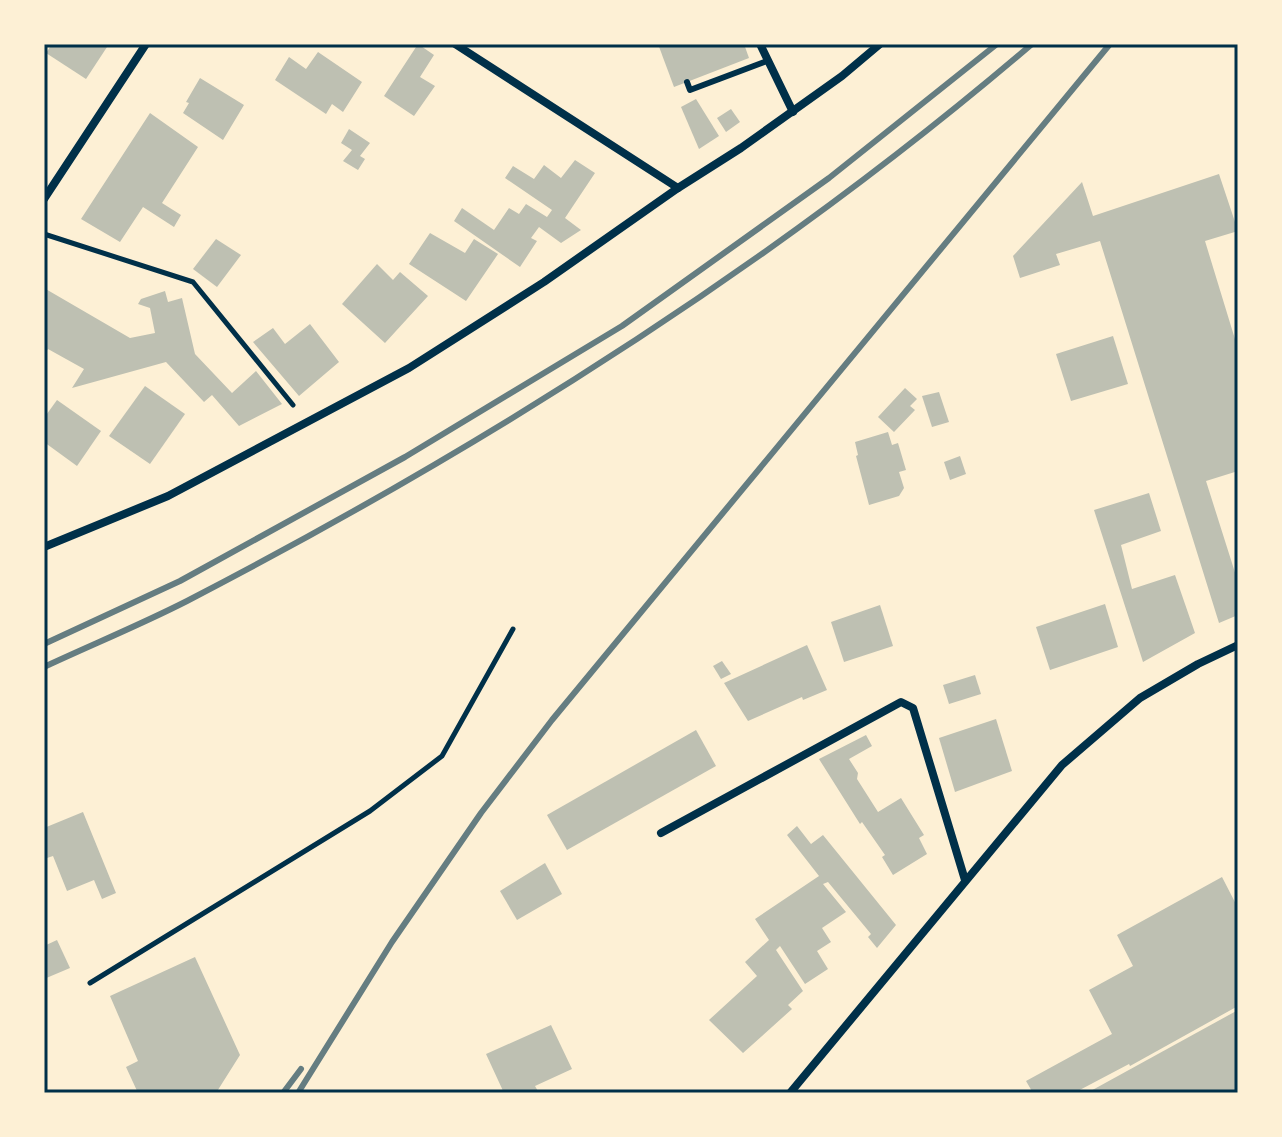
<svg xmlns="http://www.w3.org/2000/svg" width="1282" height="1137" viewBox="0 0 1282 1137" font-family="'Work Sans',sans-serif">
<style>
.building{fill:#bec0b2}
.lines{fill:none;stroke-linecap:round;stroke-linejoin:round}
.path{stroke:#003049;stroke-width:5}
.service{stroke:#003049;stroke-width:6}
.minor{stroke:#003049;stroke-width:8}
.rail{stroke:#657d81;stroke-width:6}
.neatline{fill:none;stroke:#003049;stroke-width:3}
</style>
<rect width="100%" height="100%" fill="#fdf0d5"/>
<g class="building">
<path d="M52,44h57l-23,35 -40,-26z"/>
<path d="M418,44l16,11 -14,22 15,9 -21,30 -30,-20z"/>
<path d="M658,44h86l5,14 -75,29z"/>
<path d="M318,52l44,30 -19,30 -11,-8 -6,10 -51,-34 14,-23 17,12z"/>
<path d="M200,78l44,27 -21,35 -40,-27 6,-10 -3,-1z"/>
<path d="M696,99l23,37 -20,13 -18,-42z"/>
<path d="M731,109l9,13 -14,10 -9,-14z"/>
<path d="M150,113l48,34 -36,56 19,12 -7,12 -31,-20 -23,35 -39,-23z"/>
<path d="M349,129l21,14 -10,13 5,3 -7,11 -15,-9 9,-11 -11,-7z"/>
<path d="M575,160l20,13 -30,45 16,12 -20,13 -22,-16 -8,11 6,3 -17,26 -66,-46 8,-13 32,22 15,-22 10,6 7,-10 21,13 5,-7 -47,-32 8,-12 21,13 10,-14 17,13z"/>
<path d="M1219,174l19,57 -33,10 33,108v95h-3l3,9v18l-32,10 32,101v33l-19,8 -119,-382 -44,13 4,11 -40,13 -7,-22 69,-74 11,34z"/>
<path d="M430,233l35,20 9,-14 24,15 -32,47 -57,-37z"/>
<path d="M216,239l25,16 -24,32 -24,-18z"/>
<path d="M377,264l16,16 7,-8 28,24 -43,47 -43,-39z"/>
<path d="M44,288l86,50 25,-5 -5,-25 -12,-4 3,-5 24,-8 3,11 14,-4 13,56 37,39 24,-22 26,33 -43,22 -27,-31 -8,7 -38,-40 -94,26 12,-19 -36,-20 -2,3 -2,-1z"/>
<path d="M310,324l29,38 -40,34 -46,-54 20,-14 12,16z"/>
<path d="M1113,336l15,48 -57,17 -15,-47z"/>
<path d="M145,386l40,28 -35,50 -41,-28z"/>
<path d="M905,388l12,11 -7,7 5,4 -21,22 -16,-15z"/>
<path d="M939,392l10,30 -17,5 -10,-31z"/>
<path d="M57,400l44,31 -24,35 -33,-24v-24z"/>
<path d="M888,432l4,13 6,-2 8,27 -7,2 5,16 -5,8 -30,9 -13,-49 2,-1 -3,-13z"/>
<path d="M960,456l6,18 -16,6 -6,-18z"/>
<path d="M1149,493l12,38 -40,14 11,44 43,-14 20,58 -52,29 -49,-152z"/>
<path d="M1105,604l13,43 -68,23 -14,-43z"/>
<path d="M880,605l13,41 -49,16 -13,-40z"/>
<path d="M807,645l20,45 -24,10 -1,-3 -54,24 -24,-38z"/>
<path d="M722,661l9,13 -10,5 -8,-13z"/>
<path d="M975,675l6,19 -32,10 -6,-19z"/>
<path d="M996,719l16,52 -57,21 -16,-54z"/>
<path d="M696,730l20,36 -149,84 -20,-35z"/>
<path d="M866,735l6,11 -23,13 9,14 -1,6 21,33 23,-14 23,37 -5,3 8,16 -34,21 -11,-18 3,-2 -23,-33 -2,2 -41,-65z"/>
<path d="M83,812l33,81 -14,6 -8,-19 -27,11 -14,-35 -6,2 -3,-7v-23z"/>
<path d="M797,826l14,18 12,-9 73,90 -19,23 -9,-11 3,-3 -43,-52 -5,2 23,28 -24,16 9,14 -14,9 11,18 -23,15 -25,-38 -4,4 27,41 -15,14 4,4 -49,44 -34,-33 48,-44 -12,-14 24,-22 -14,-21 64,-43 -32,-41z"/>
<path d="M545,863l17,31 -45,26 -17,-29z"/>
<path d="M1222,877l16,31v98l-108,60 -1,-2 -55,29h-41l-7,-12 86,-47 -23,-44 44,-24 -16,-31z"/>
<path d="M57,940l13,28 -26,11v-33z"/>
<path d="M195,957l45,98 -24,38h-78l-12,-26 12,-6 -28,-65z"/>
<path d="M1238,1010v83h-151z"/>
<path d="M551,1025l21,44 -37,17 4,7h-35l-18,-39z"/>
</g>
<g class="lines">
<g class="path">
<path d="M44,234l149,48 100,123"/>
<path d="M90,983l280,-172 72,-55 71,-127"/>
</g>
<path class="service" d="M687,82l3,8 77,-29"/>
<g class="minor">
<path d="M455,44l223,144"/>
<path d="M760,44l33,68"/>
<path d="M44,199l102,-155"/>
<path d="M44,547l124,-51 241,-128 135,-86 134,-94 63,-40 101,-72 38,-32"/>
<path d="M661,833l240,-131 12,6 52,172"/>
<path d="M790,1093l272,-328 78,-67 58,-34 40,-19"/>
</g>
<g class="rail">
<path d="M44,644l136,-63 225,-124 217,-131 207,-148 168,-134"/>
<path d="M44,667c47,-22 96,-42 143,-66 299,-155 588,-337 845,-557"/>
<path d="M283,1093l18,-24"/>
<path d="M298,1093l94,-151 89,-129 71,-93 558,-676"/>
</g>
</g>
<rect width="1282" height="1137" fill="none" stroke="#fdf0d5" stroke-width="92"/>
<rect x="46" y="46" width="1190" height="1045" class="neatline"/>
</svg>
